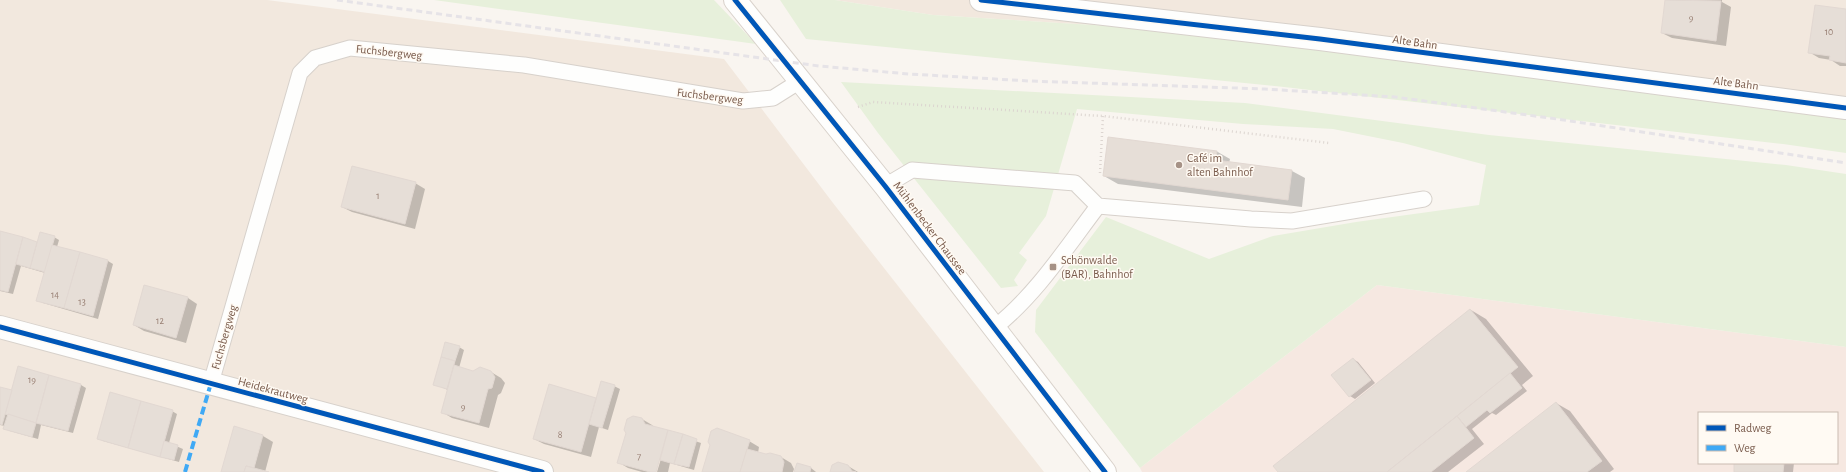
<svg xmlns="http://www.w3.org/2000/svg" width="1846" height="472" viewBox="0 0 1846 472" font-family="'Alegreya Sans',sans-serif">
<style>
.residential{fill:#f2e8de}
.commercial{fill:#f6e8e1;fill-rule:evenodd}
.green{fill:#e7f0db}
.shadow{fill:#0003}
.building{fill:#e6ded7;stroke:#e2d8d2}
.lines{fill:none;stroke-linecap:round;stroke-linejoin:round}
.service-casing{stroke:#d7d1cb;stroke-width:17}
.minor-casing{stroke:#d7d1cb;stroke-width:24}
.secondary-casing{stroke:#d9d2cb;stroke-width:24}
.path{stroke:#dcd5d0;stroke-width:2.5;stroke-dasharray:1 3;stroke-linecap:butt}
.service{stroke:#fefefd;stroke-width:15}
.minor{stroke:#fefefd;stroke-width:22}
.secondary{stroke:#fefefd;stroke-width:22}
.rail{stroke:#e6e3e7;stroke-width:3;stroke-dasharray:6 4;stroke-linecap:butt}
.quiet{stroke:#3fa9f5;stroke-width:4;stroke-dasharray:8 4;stroke-linecap:butt}
.cycleway-casing{stroke:#fffaf3;stroke-width:8}
.cycleway{stroke:#0057b8;stroke-width:5}
.poi-dot{fill:#a69286;stroke:#fffaf3;stroke-width:1.5}
.labels{text-anchor:middle;stroke-width:3;stroke-linejoin:round;paint-order:stroke}
.number-label{font-size:10px;fill:#977e72}
.street-label{font-size:12px;fill:#7a5c4d;stroke:#fffaf3}
.poi-label{font-size:12px;fill:#7a5c4d;stroke:#fffaf3;text-anchor:start}
</style>
<rect width="100%" height="100%" fill="#f9f5f0"/>
<g class="residential">
<path d="M0,0h267l457,59 109,144 211,269h-1044z"/>
<path d="M835,0h1011v114l-392,-51 -25,3 -19,-7 -138,-23 -339,-21z"/>
</g>
<path class="commercial" d="M1377,285l469,62v125h-704l-2,-4zM1699,413h138v50h-138z"/>
<g class="green">
<path d="M434,0h280l42,44z"/>
<path d="M780,0h55l98,15 339,21 138,23 19,7 25,-3 392,51v39l-63,-9 -499,-57 -478,-48z"/>
<path d="M841,82l404,21 244,32 297,30 60,9v173l-469,-62 -237,183 -105,-136 1,-22 70,-93 103,42 64,-23 83,-14 123,-17 7,-40 -83,-22 -70,-14 -90,-5 -166,-15 -31,107 -27,37 8,7 -13,20 4,6 -17,2 -123,-155z"/>
</g>
<g class="shadow">
<path d="M1666,0h56v2l9,5 -5,39 -54,-8 -10,-5z"/>
<path d="M1846,10v56h-6l-9,-6 -12,-2 -10,-6z"/>
<path d="M1216,151l14,8 -1,4 63,8 13,7 -3,29 -184,-23 -14,-8z"/>
<path d="M415,183l10,6 -10,40 -63,-17 -10,-5z"/>
<path d="M0,232l38,11 16,-6 5,3 -2,7 51,14 5,3 -15,55 -55,-16 -6,-3 8,-27 -24,-7 -8,28 -13,-3z"/>
<path d="M188,298l9,6 -11,39 -42,-12 -10,-6z"/>
<path d="M1471,310l15,9 47,57 -11,9 5,6 -31,24 -4,-2 -20,16 12,15 -36,28h-169z"/>
<path d="M459,347l5,3 -5,18 15,4h17l10,6 4,5 -4,10 -3,2 -9,33 -37,-10 -10,-6 6,-22 -14,-6z"/>
<path d="M1353,359l5,3 17,21 -20,16 -5,-3z"/>
<path d="M81,385l5,3 -13,45 -32,-8 -3,14 -28,-8 -5,-3v-2l-5,-1v-37l12,3z"/>
<path d="M614,386l6,3 -12,41 -9,-3 -8,30 -47,-13 -10,-5 63,-40z"/>
<path d="M1556,403l14,8 44,58 -4,3h-142z"/>
<path d="M172,411l5,3 -8,29 14,6 -4,13 -76,-21 -5,-3z"/>
<path d="M642,419l10,6 2,2 1,45h-13l-14,-4 -10,-6z"/>
<path d="M234,428l29,8 10,6 -8,30h-43z"/>
<path d="M669,432l32,11 -7,27 -24,-7 -2,9h-11z"/>
<path d="M749,441l10,6 -1,6 23,4 10,6 3,6 -1,3h-90z"/>
<path d="M1735,463h59l-1,9h-58z"/>
<path d="M848,466l10,6h-27z"/>
<path d="M811,468l5,4h-21z"/>
</g>
<g class="building">
<path d="M1665,0l56,1 -5,40 -55,-8z"/>
<path d="M1815,5l31,4v54l-17,-3 1,-4 -22,-3z"/>
<path d="M1108,137l109,14 -1,9 76,10 -4,30 -185,-24z"/>
<path d="M352,166l64,16 -11,42 -64,-17z"/>
<path d="M0,231l23,6 -15,55 -8,-2z"/>
<path d="M40,232l15,4 -10,36 -15,-4z"/>
<path d="M23,237l14,5 -7,26 -14,-4z"/>
<path d="M52,245l28,7 -16,56 -28,-7z"/>
<path d="M80,252l28,8 -15,56 -29,-8z"/>
<path d="M144,285l44,12 -12,41 -43,-13z"/>
<path d="M1470,309l48,58 -131,105h-109l-5,-6z"/>
<path d="M445,342l15,4 -5,15 -14,-4z"/>
<path d="M441,357l14,4 -8,28 -14,-4z"/>
<path d="M1353,358l18,22 -22,17 -18,-22z"/>
<path d="M454,365l19,6 7,-4 11,4 4,6 -3,11 -4,1 -9,34 -38,-10z"/>
<path d="M18,366l31,9 -13,48 -31,-9z"/>
<path d="M1510,373l12,15 -32,25 -3,-3 -21,17 -9,-11z"/>
<path d="M49,375l32,9 -13,47 -32,-8z"/>
<path d="M601,381l14,4 -13,43 -13,-4z"/>
<path d="M549,384l47,14 -15,54 -48,-13z"/>
<path d="M0,387l12,3 -10,35 -2,-1z"/>
<path d="M110,392l31,9 -13,47 -31,-9z"/>
<path d="M141,401l32,9 -13,47 -32,-9z"/>
<path d="M1556,402l46,59 -15,11h-121z"/>
<path d="M8,414l28,9 -4,14 -29,-8z"/>
<path d="M633,416l9,2 3,6 23,6 -12,42h-6l-33,-9 9,-30 -2,-3 3,-11z"/>
<path d="M1457,416l17,22 -43,34h-44z"/>
<path d="M234,426l29,9 -9,33 -8,-2 -2,6h-23z"/>
<path d="M717,428l33,12 -10,32h-38l8,-27 -2,-3 3,-11z"/>
<path d="M668,430l15,4 -9,30 -14,-4z"/>
<path d="M683,434l14,5 -8,28 -15,-3z"/>
<path d="M164,441l14,4 -4,15 -14,-3z"/>
<path d="M747,449l19,5 4,-1 11,3 3,6 -2,10h-42z"/>
<path d="M838,462l10,3 4,6 4,1h-26l2,-7z"/>
<path d="M797,463l14,4 -1,5h-16z"/>
<path d="M1734,463h50l-1,9h-49z"/>
<path d="M246,466l8,2 15,4h-25z"/>
</g>
<g class="lines">
<defs>
<g id="service">
<path d="M885,186l27,-16 163,13 23,23 153,13 41,2 132,-22"/>
<path d="M994,328c42,-33 72,-80 104,-122"/>
<path d="M211,383l89,-310 15,-15 35,-10 174,17 219,36 30,-3 27,-17"/>
</g>
<g id="minor">
<path d="M981,0l339,39 526,69"/>
<path d="M0,327l542,145"/>
</g>
<path id="secondary" d="M735,0l150,186 220,286"/>
</defs>
<use href="#service" class="service-casing"/>
<use href="#minor" class="minor-casing"/>
<use href="#secondary" class="secondary-casing"/>
<g class="path">
<path d="M858,107l15,-5 230,14 226,27"/>
<path d="M1100,173l3,-57"/>
</g>
<use href="#service" class="service"/>
<use href="#minor" class="minor"/>
<use href="#secondary" class="secondary"/>
<path class="rail" d="M337,0l482,66 90,8 120,7 236,8 130,8 162,22 289,44"/>
<path class="quiet" d="M185,472l26,-89"/>
<defs>
<g id="cycleway">
<path d="M735,0l150,186 220,286"/>
<path d="M981,0l339,39 526,69"/>
<path d="M0,327l542,145"/>
</g>
</defs>
<use href="#cycleway" class="cycleway-casing"/>
<use href="#cycleway" class="cycleway"/>
</g>
<g class="poi-dot">
<circle cx="1179" cy="165" r="4"/>
<rect x="1049" y="263" width="8" height="8" rx="2"/>
</g>
<g class="labels">
<g class="number-label">
<text x="1691" y="21">9</text>
<text x="1829" y="35">10</text>
<text x="378" y="199">1</text>
<text x="55" y="298">14</text>
<text x="82" y="305">13</text>
<text x="160" y="324">12</text>
<text x="32" y="383">19</text>
<text x="463" y="410">9</text>
<text x="560" y="438">8</text>
<text x="639" y="460">7</text>
</g>
<g class="street-label">
<text transform="translate(1415 42) rotate(8)" y="4">Alte Bahn</text>
<text transform="translate(389 52) rotate(6)" y="4">Fuchsbergweg</text>
<text transform="translate(1736 83) rotate(7)" y="4">Alte Bahn</text>
<text transform="translate(710 96) rotate(7)" y="4">Fuchsbergweg</text>
<text transform="translate(930 228) rotate(53)" y="4">Mühlenbecker Chaussee</text>
<text transform="translate(224 337) rotate(-74)" y="4">Fuchsbergweg</text>
<text transform="translate(273 390) rotate(15)" y="4">Heidekrautweg</text>
</g>
<g class="poi-label">
<text x="1187" y="162">Café im<tspan x="1187" dy="14">alten Bahnhof</tspan></text>
<text x="1061" y="264">Schönwalde<tspan x="1061" dy="14">(BAR), Bahnhof</tspan></text>
</g>
</g>
<rect x="1698" y="412" width="140" height="52" fill="#fffaf3" stroke="#cabbb1"/>
<rect x="1706" y="425" width="20" height="6" fill="#0057b8" stroke="#cabbb1"/>
<text x="1734" y="432" font-size="12" fill="#7a5c4d">Radweg</text>
<rect x="1706" y="445" width="20" height="6" fill="#3fa9f5" stroke="#cabbb1"/>
<text x="1734" y="452" font-size="12" fill="#7a5c4d">Weg</text>
</svg>
